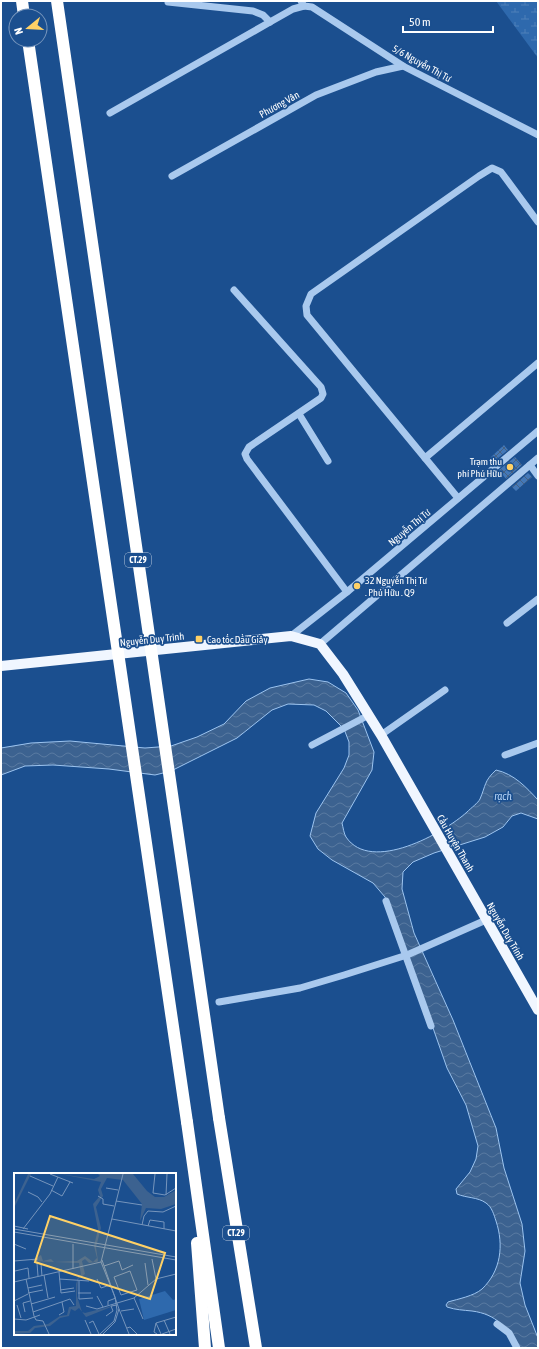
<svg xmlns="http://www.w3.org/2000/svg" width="539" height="1349" viewBox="0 0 539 1349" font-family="'Asap Condensed',sans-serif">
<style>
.wetland{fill:url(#wetland-marsh)}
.water{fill:url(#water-waves);stroke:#9cc4f0}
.pier{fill:#1b4f8f}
.building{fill:url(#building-cross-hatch)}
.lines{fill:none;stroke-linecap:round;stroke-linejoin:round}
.minor{stroke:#a9c9ee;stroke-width:7}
.major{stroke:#f0f6ff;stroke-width:10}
.highway{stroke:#fff;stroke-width:12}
.highway-bridge{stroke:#fff;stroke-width:12}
.poi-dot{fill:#ffd166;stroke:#1b4f8f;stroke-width:1.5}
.labels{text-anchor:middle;stroke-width:3.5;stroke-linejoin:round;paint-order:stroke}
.shield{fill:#1b4f8f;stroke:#bbcadd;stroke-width:1}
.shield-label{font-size:9px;font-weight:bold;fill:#fff}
.street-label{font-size:10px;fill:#fff;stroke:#1b4f8f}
.poi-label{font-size:10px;fill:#fff;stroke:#1b4f8f;text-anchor:start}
.water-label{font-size:11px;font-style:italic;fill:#b5d3f5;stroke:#1b4f8f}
.inset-road{fill:none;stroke:#7695bc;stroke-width:1}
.view{fill:#ffd166;fill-opacity:0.15;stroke:#ffd166;stroke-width:2}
.inset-edge{fill:none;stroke:#fff;stroke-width:2}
</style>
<defs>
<pattern id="wetland-marsh" width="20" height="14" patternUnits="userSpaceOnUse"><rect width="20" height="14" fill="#2e69ad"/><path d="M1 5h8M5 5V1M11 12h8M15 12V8" fill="none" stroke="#4d80b9"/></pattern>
<pattern id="water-waves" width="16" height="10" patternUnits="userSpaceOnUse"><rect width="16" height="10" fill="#3c6290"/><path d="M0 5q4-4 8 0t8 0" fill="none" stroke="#597aa1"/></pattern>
<pattern id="building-cross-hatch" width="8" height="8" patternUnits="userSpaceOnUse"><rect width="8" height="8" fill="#4478b7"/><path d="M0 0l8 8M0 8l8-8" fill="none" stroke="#486282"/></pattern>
</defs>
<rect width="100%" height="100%" fill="#1b4f8f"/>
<path class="wetland" d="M496,1h42v57z"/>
<path class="water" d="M309,679l19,3 18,11 12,17 16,42 -2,18 -30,53c1,4 2,11 4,14 25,37 98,-4 121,-25 4,-4 11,-9 13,-13 6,-14 4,-18 16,-29 18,4 30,17 42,30v19l-17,-6 -9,3 -9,11 -18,10 -51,16 -21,9 -10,10 -1,17 12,44 39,87 43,108 8,40 18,56 3,27 -5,32 5,22 13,33v10h-19c-11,-20 -23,-34 -47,-37 -9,-1 -16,-1 -25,-4l-1,-2 2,-3c10,-3 26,-6 34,-13 19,-18 22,-44 14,-68 -2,-6 -4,-14 -10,-18 -8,-6 -20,-5 -29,-9l-1,-5 14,-17 6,-13 2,-13 -12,-41 -19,-37 -51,-146 -11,-25 -12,-14 -41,-23 -14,-11 -8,-13 6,-23 28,-45 5,-13v-13l-5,-13 -18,-18 -12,-6 -26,-1 -16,6 -35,28 -66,33 -16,4 -46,-6 -56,-4 -28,1 -24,9v-27l30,-5 39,-2 75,7 26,-2 26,-9 27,-13 22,-23 24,-13z"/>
<path class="pier" d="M446,826l12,22 -14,4 -11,-19z"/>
<g class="building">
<path d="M504,445l4,5 -15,12 -3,-4z"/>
<path d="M515,457l7,8 -16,14 -7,-9z"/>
<path d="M528,473l4,4 -16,14 -4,-4z"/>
</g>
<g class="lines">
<g class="minor">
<path d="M301,1l3,5 8,1 91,59 135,69"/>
<path d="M168,2l85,9 10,4 7,7"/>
<path d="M110,113l160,-91 23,-13 11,-3"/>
<path d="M172,176l144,-81 60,-23 27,-6"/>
<path d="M538,222l-37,-50 -9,-4 -13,8 -168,118 -5,12 1,9 118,143 113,-95"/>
<path d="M234,290l87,97 2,7 -2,4 -72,49 -4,7 2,5 100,133"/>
<path d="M299,414l29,47"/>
<path d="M425,458l33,40"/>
<path d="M530,465l8,11"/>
<path d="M507,623l31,-24"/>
<path d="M291,636l56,-44 191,-161"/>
<path d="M320,644l218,-186"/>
<path d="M381,735l64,-45"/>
<path d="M312,745l57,-30"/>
<path d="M505,755l33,-12"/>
<path d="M386,901l45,125"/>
<path d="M219,1002l81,-14 44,-13 63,-20 79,-35"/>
<path d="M497,1324l12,9 8,15"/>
</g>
<path class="major" d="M1,666l290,-30 29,8 23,30 38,61 157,275"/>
<g class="highway">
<path d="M22,1l2,15"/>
<path d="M219,1118l37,230"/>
<path d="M187,1122l32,226"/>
<path d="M197,1243l8,105"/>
</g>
<g class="highway-bridge">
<path d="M57,1l162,1117"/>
<path d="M28,40l159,1082"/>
</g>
</g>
<g class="poi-dot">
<circle cx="510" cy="467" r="4"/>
<circle cx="357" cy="586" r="4"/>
<rect x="195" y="635" width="8" height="8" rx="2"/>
</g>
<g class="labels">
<g class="shield">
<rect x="125" y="553" width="26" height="14" rx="3"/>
<rect x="223" y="1226" width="26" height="14" rx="3"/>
</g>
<g class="shield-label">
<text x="138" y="563">CT.29</text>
<text x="236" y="1236">CT.29</text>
</g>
<g class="street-label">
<text transform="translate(422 63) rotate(29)" y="4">5/6 Nguyễn Thị Tư</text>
<text transform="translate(279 104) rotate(-29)" y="4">Phương Vân</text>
<text transform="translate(409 527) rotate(-40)" y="4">Nguyễn Thị Tư</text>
<text transform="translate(152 639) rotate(-6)" y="4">Nguyễn Duy Trinh</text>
<text transform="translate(456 843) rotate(60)" y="4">Cầu Huyện Thanh</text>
<text transform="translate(506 931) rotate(60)" y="4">Nguyễn Duy Trinh</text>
</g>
<g class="poi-label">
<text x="502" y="465" text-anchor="end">Trạm thu<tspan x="502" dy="12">phí Phú Hữu</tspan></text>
<text x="365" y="584">32 Nguyễn Thị Tư<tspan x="365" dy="12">. Phú Hữu . Q9</tspan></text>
<text x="207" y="643">Cao tốc Dầu Giây</text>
</g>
<g class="water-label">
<text x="503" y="800">rạch</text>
</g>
</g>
<g transform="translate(14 1173)">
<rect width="162" height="162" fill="#1b4f8f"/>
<path d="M151,118l8,9 3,-1v11l-32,10 -5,-21z" fill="#2e69ad"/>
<path d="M14,1h3l-17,34v-4zM46,1l34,5 6,-3 -2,-2h35l14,17 8,6h9l12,-7v14l-15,5 -15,-1 -6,13 2,-17 -19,-24 -16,-2 -6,11 2,7 -7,11 5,21 -5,19 2,14 -1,1 -8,1 -4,-4 -3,2 3,13 -7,5 -1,17 5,16 3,1 31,-8 -30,12 -7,-9 -4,3 -4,-2 -2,7 -9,2 -10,8 -15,2 -5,5 -16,1v-3h14l6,-5 14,-2 12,-8 7,-1 2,-8 7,-1v-22l2,-7 3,-2 -2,-12 -48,-2 10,-6 2,6 8,-2 3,3 23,-1 8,-5 8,6 4,-4 -3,-12 4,-17 -5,-25 7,-8 -2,-6 3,-8z" fill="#3c6290"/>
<path class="inset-road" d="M36,1l23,9M141,1l-2,19 12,2 11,-7M16,3l23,10M92,15l12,2M37,17l11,6 8,-14M14,19l10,5 4,5M152,22l1,-21M84,23l5,3v5l11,2M102,28l26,4M98,46l64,12M128,52l2,-9 4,-5 15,1 13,-6M0,53l14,3M134,53l2,-6 14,2v7M0,56l162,28M9,56l27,-35 8,-17M0,59l162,28M0,71l12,5M138,86l4,20M88,87l17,49 -4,13 -12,12M0,88l24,-2M23,90l1,13M131,90l3,22M27,91l1,12M90,93l15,-5 3,9 11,-5M59,96v-25M1,98l13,-3 1,10M116,98l7,19 -16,5 -7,-18zM45,99l2,21 14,-2M30,102l4,23M12,106l8,37 2,4 7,1 6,13M45,106l30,2M83,106l4,9 9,-3M65,108v18l14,-1M0,109l87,-20 22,-88M14,115l14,-3M46,117l14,-2M14,120l15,-3M64,120h13M83,123l6,11M120,125l9,21M0,128l14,-7M17,131l24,-7M3,132l4,13M94,132v-4l8,-3M72,133l11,3 37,-11 22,-19 20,-5M105,136l10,25M107,138l13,-2M11,139l-2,-9 7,-2M19,139l37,-13 4,6M45,142l5,-3 -2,-10M92,143l7,-5 -2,-5 6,-1M0,146l12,1 14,-5M71,147l6,14M150,147l6,14M75,150l4,-2 6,13M142,150l5,11M113,155l3,-1 7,7M86,161l14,-13 3,-11 -2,-13 -14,-35M143,161l-3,-2 2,-9 20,-6M148,161l14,-5"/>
<path class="view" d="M36,43l115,37 -15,46 -115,-37z"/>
<rect width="162" height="162" class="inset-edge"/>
</g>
<rect width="539" height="1349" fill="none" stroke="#ffffff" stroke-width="4"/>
<g transform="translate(28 28) rotate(252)"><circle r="19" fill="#1b4f8f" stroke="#7695bc"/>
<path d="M0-3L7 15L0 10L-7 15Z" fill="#ffd166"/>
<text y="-6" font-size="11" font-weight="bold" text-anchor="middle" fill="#ffffff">N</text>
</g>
<path d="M403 26v6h90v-6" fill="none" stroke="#ffffff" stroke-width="2"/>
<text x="409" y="26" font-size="12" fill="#ffffff" stroke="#1b4f8f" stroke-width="3" paint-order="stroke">50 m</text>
</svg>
